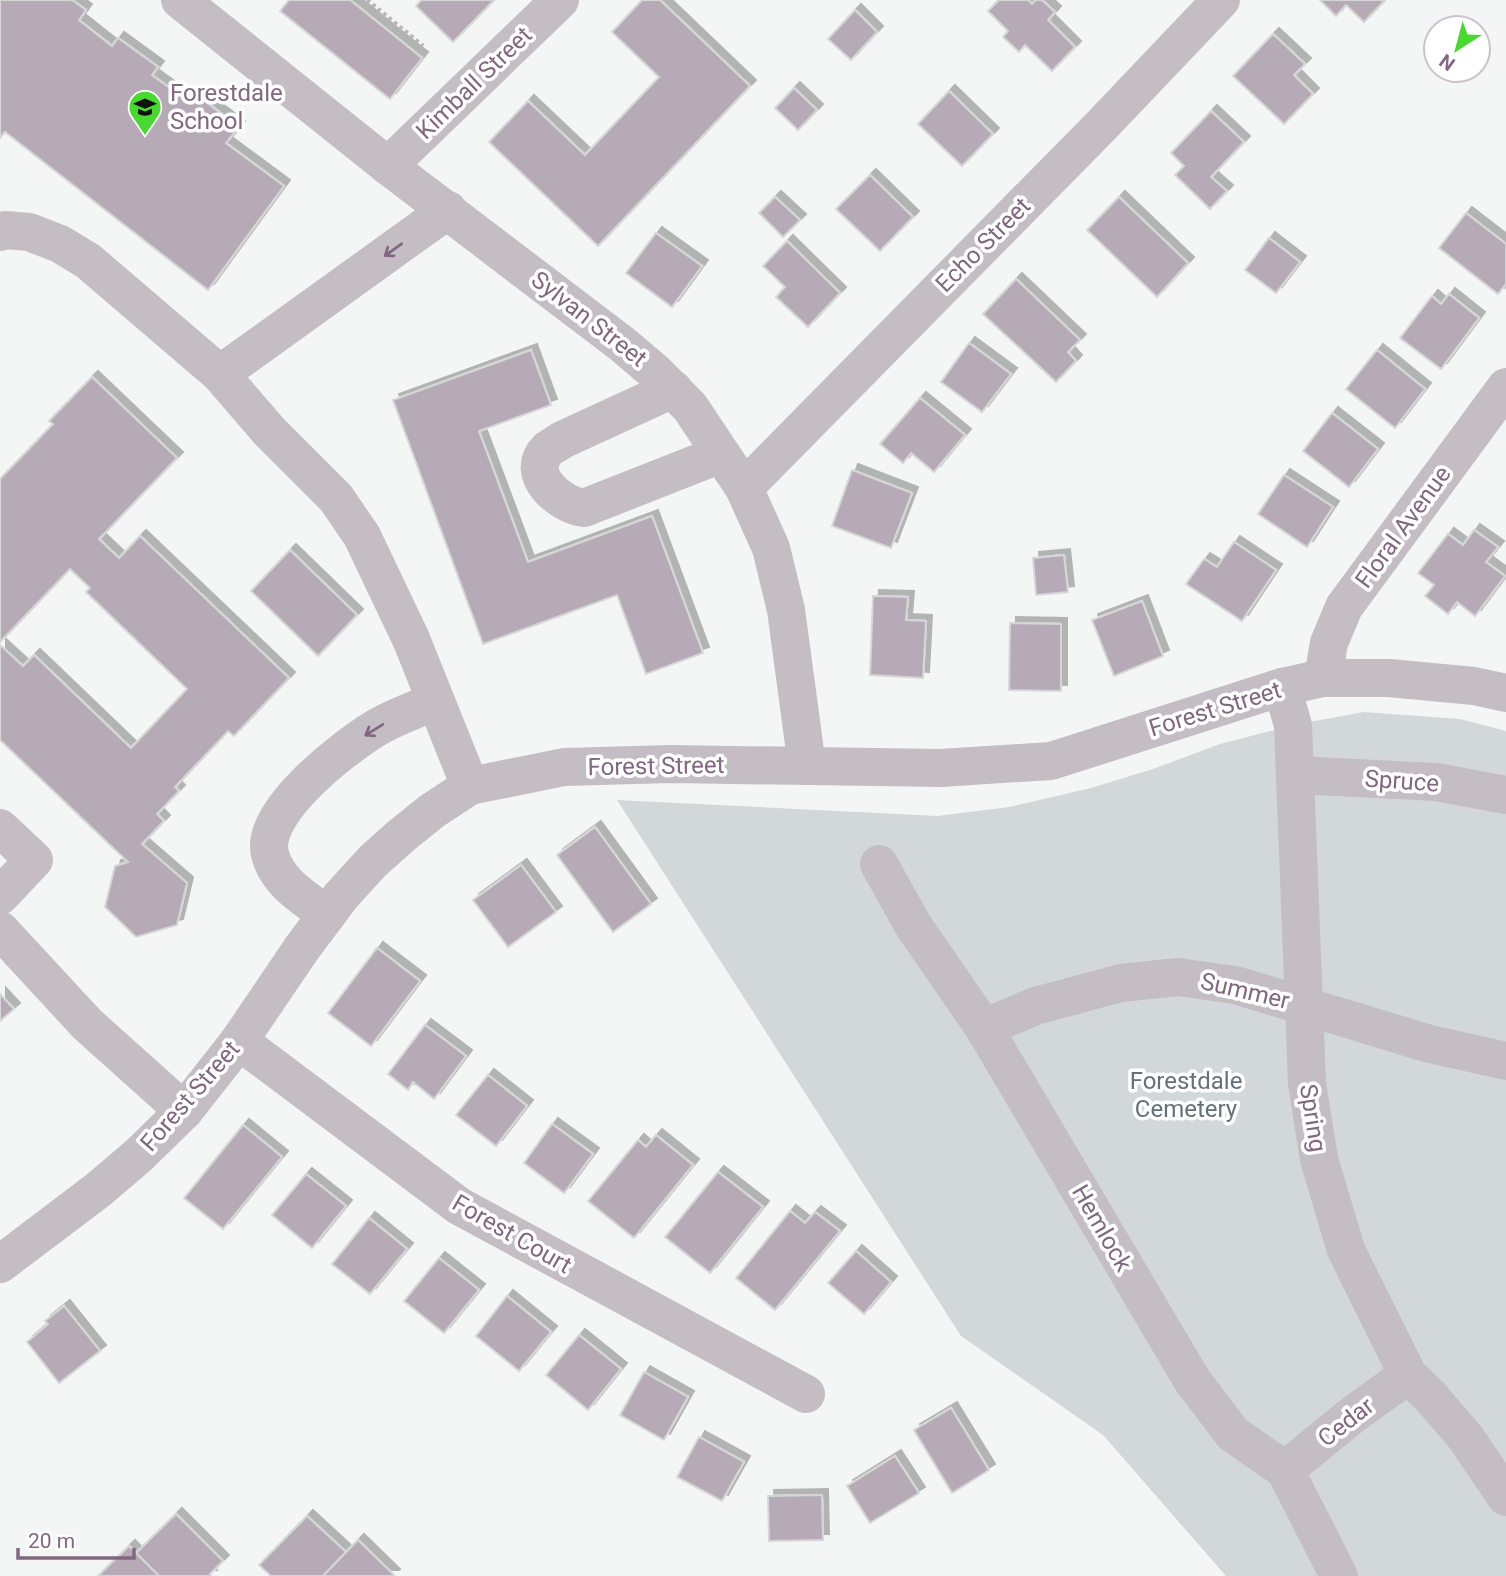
<svg xmlns="http://www.w3.org/2000/svg" width="1506" height="1576" viewBox="0 0 1506 1576" font-family="Roboto,sans-serif">
<style>
.green{fill:#d2d8da}
.building{fill:#b6aab6;stroke:#d5d7d6;stroke-width:2;filter:url(#shadow)}
.lines{fill:none;stroke-linecap:round;stroke-linejoin:round}
.path{stroke:#bbb5ba;stroke-width:4.5;stroke-dasharray:3.5 3.5;stroke-linecap:butt}
.minor{stroke:#c4bdc4;stroke-width:38}
.oneway{stroke:#826780}
.labels{text-anchor:middle;stroke-width:7;stroke-linejoin:round;paint-order:stroke}
.street-label{font-size:24px;fill:#826780;stroke:#fff}
.poi-label{font-size:24px;fill:#826780;stroke:#fff;text-anchor:start}
.park-label{font-size:24px;fill:#657179;stroke:#fff}
</style>
<defs>
<filter id="shadow"><feDropShadow dx="6" dy="-6" stdDeviation="0" flood-color="#0004"/></filter>
</defs>
<rect width="100%" height="100%" fill="#f3f6f5"/>
<path class="green" d="M1364,712l96,7 46,12v845h-280l-123,-141 -142,-99 -344,-536 320,16 72,-9 82,-19 62,-19 67,-25 73,-19z"/>
<g class="building">
<path d="M0,0h72l14,10 -7,10 33,26 6,-8 40,29 -6,8 40,29 6,-8 41,31 -13,16 58,43 -76,104 -203,-158 -5,6z"/>
<path d="M289,0h61l72,58 -32,41 -110,-88z"/>
<path d="M421,0h73l-41,42 -37,-36z"/>
<path d="M642,0h18l90,86 -152,160 -109,-104 39,-41 57,54 74,-78 -47,-45z"/>
<path d="M999,0h29l4,4 4,-4h6l13,12 -7,8 27,27 -23,24 -27,-26 -6,7 -16,-15 5,-6 -20,-20z"/>
<path d="M1320,0h65l-21,22 -18,-17 -10,11z"/>
<path d="M855,10l22,22 -26,28 -23,-21z"/>
<path d="M1273,34l32,30 -11,11 19,19 -29,30 -51,-48z"/>
<path d="M794,88l23,22 -19,20 -23,-22z"/>
<path d="M949,91l44,43 -31,32 -44,-42z"/>
<path d="M1211,111l33,31 -33,35 16,14 -17,18 -35,-34 9,-9 -13,-13z"/>
<path d="M870,175l43,42 -33,34 -44,-42z"/>
<path d="M775,197l25,23 -17,17 -24,-24z"/>
<path d="M1119,197l69,66 -31,34 -70,-67z"/>
<path d="M1466,213l40,31v40l-8,10 -59,-46z"/>
<path d="M656,233l46,33 -30,41 -46,-34z"/>
<path d="M1269,238l31,24 -24,31 -31,-23z"/>
<path d="M787,241l53,52 -32,34 -32,-30 9,-10 -22,-21z"/>
<path d="M1016,279l64,61 -12,12 8,9 -20,21 -73,-68z"/>
<path d="M1449,294l30,24 -38,51 -41,-31 32,-42 9,8z"/>
<path d="M969,343l42,31 -29,38 -41,-30z"/>
<path d="M531,350l20,55 -72,26 49,131 124,-46 51,137 -57,21 -29,-79 -134,49 -90,-244z"/>
<path d="M1377,350l48,39 -30,39 -49,-39z"/>
<path d="M92,377l85,81 -78,81 20,19 21,-22 149,142 -55,58 -6,-5 -53,56 4,4 -22,23 7,7 -22,23 45,39 -10,42 -41,12 -31,-30 10,-41 13,-4 -128,-122v-95l23,21 11,-11 97,93 56,-59 -101,-97 4,-4 -20,-19 -70,73v-163l53,-55 -4,-3z"/>
<path d="M920,398l45,37 -31,37 -23,-19 -8,10 -23,-19z"/>
<path d="M1332,413l46,36 -29,38 -46,-36z"/>
<path d="M852,470l60,23 -21,55 -59,-22z"/>
<path d="M1284,475l49,32 -26,40 -49,-33z"/>
<path d="M1474,530l24,17 -12,15 19,14 -30,40 -18,-14 -9,12 -23,-18 9,-11 -16,-12 30,-39 15,11z"/>
<path d="M1234,542l42,28 -34,51 -56,-37 18,-25 13,8z"/>
<path d="M290,550l67,65 -39,41 -67,-65z"/>
<path d="M1064,555l4,37 -32,3 -3,-37z"/>
<path d="M873,596l35,1 -2,23 20,1 -3,57 -53,-3z"/>
<path d="M1142,601l21,55 -49,20 -22,-56z"/>
<path d="M1010,623l51,1v67l-52,-1z"/>
<path d="M595,827l56,77 -38,28 -56,-77z"/>
<path d="M521,865l35,47 -48,35 -35,-47z"/>
<path d="M377,948l43,33 -49,65 -43,-33z"/>
<path d="M0,994l14,15 -14,12z"/>
<path d="M425,1025l41,31 -32,43 -21,-17 -5,8 -20,-16z"/>
<path d="M488,1075l39,31 -31,40 -40,-31z"/>
<path d="M552,1124l41,30 -29,39 -40,-30z"/>
<path d="M243,1125l39,32 -59,72 -39,-31z"/>
<path d="M656,1135l37,30 -59,73 -46,-37 50,-61 8,7z"/>
<path d="M718,1172l45,35 -53,66 -45,-36z"/>
<path d="M306,1174l40,32 -34,42 -40,-33z"/>
<path d="M790,1211l15,12 10,-11 25,19 -65,79 -39,-32z"/>
<path d="M369,1218l38,31 -37,45 -38,-30z"/>
<path d="M856,1251l35,31 -27,32 -36,-31z"/>
<path d="M439,1258l40,32 -35,43 -40,-32z"/>
<path d="M507,1296l44,36 -32,39 -43,-35z"/>
<path d="M64,1306l36,45 -41,32 -32,-41 21,-18 -3,-3z"/>
<path d="M579,1335l42,34 -33,41 -42,-35z"/>
<path d="M644,1372l44,25 -24,43 -44,-25z"/>
<path d="M951,1408l38,62 -37,23 -38,-63z"/>
<path d="M699,1437l45,25 -22,39 -45,-24z"/>
<path d="M895,1456l24,37 -49,30 -23,-37z"/>
<path d="M822,1495l1,45 -54,1 -1,-45z"/>
<path d="M176,1514l47,47 -13,13 1,2h-52l-23,-23z"/>
<path d="M307,1516l39,36 -23,24h-52l-12,-11z"/>
<path d="M358,1540l36,35 -1,1h-70z"/>
<path d="M129,1546l30,30h-61z"/>
</g>
<g class="lines">
<path class="path" d="M367,0l56,46"/>
<g class="minor">
<path d="M180,0l208,166 234,178 33,28 35,35 54,81 27,60 15,62 21,156"/>
<path d="M388,166l172,-166"/>
<path d="M0,232l5,-2 24,2 31,12 28,17 132,113 49,57 67,67 26,38 49,103 59,147"/>
<path d="M220,374l228,-164"/>
<path d="M673,389l-111,51c-4,3 -10,6 -14,9 -25,25 12,56 36,59l137,-54"/>
<path d="M744,488l357,-362 120,-126"/>
<path d="M1323,678l6,-35 15,-36 162,-220"/>
<path d="M1282,687l11,38 14,358 12,76 27,91 62,125 22,21 36,42 40,59"/>
<path d="M1296,775l140,7 70,13"/>
<path d="M0,828l34,32 -34,36"/>
<path d="M879,864l34,61 71,103 208,352 41,54 52,36 54,106"/>
<path d="M327,915c-22,-17 -50,-32 -57,-61 -11,-42 75,-107 106,-126 18,-11 40,-18 59,-27"/>
<path d="M0,930l87,94 97,87"/>
<path d="M984,1028l51,-22 86,-23 57,-6 57,8 195,59 76,17"/>
<path d="M239,1041l220,165 347,188"/>
<path d="M0,1264l98,-74 41,-35 45,-44 55,-70 63,-93 39,-52 32,-35 28,-25 31,-25 38,-25 94,-19 107,-3 269,4 111,-7 231,-74 41,-9h66l85,8 32,7"/>
<path d="M1285,1470l70,-57 53,-38"/>
</g>
</g>
<defs><path id="oneway-shaft" d="M-6 0H5M1.5-3L5.5 0L1.5 3" fill="none" stroke-width="1.6" stroke-linecap="round" stroke-linejoin="round" transform="scale(1.75)"/></defs>
<g class="oneway">
<use href="#oneway-shaft" transform="translate(393 250) rotate(144)"/>
<use href="#oneway-shaft" transform="translate(374 730) rotate(148)"/>
</g>
<defs>
<symbol id="school-pin" viewBox="-11 -11 22 30"><path d="M0 17L-7.5 6A9.5 9.5 0 1 1 7.5 6Z" fill="#49d732" stroke="#fff"/><path d="M0-5L7-2L0 1L-7-2ZM-4 1L0 2.5L4 1V4Q0 6-4 4Z" fill="#111"/></symbol>
</defs>
<g fill-rule="evenodd">
<use href="#school-pin" x="126" y="88" width="38" height="52"/>
</g>
<g class="labels">
<g class="street-label">
<text transform="translate(474 83) rotate(-44)" y="8">Kimball Street</text>
<text transform="translate(983 245) rotate(-45)" y="8">Echo Street</text>
<text transform="translate(589 319) rotate(38)" y="8">Sylvan Street</text>
<text transform="translate(1403 527) rotate(-54)" y="8">Floral Avenue</text>
<text transform="translate(1215 709) rotate(-17)" y="8">Forest Street</text>
<text transform="translate(656 766) rotate(-1)" y="8">Forest Street</text>
<text transform="translate(1402 781) rotate(4)" y="8">Spruce</text>
<text transform="translate(1245 991) rotate(13)" y="8">Summer</text>
<text transform="translate(190 1096) rotate(-49)" y="8">Forest Street</text>
<text transform="translate(1313 1118) rotate(81)" y="8">Spring</text>
<text transform="translate(1102 1228) rotate(60)" y="8">Hemlock</text>
<text transform="translate(512 1234) rotate(30)" y="8">Forest Court</text>
<text transform="translate(1346 1422) rotate(-38)" y="8">Cedar</text>
</g>
<g class="poi-label">
<text x="170" y="101">Forestdale<tspan x="170" dy="28">School</tspan></text>
</g>
<g class="park-label">
<text x="1186" y="1089">Forestdale<tspan x="1186" dy="28">Cemetery</tspan></text>
</g>
</g>
<g transform="translate(1457 49) rotate(216)"><circle r="33" fill="#ffffff" stroke="#cdc2cc" stroke-width="2"/>
<path d="M0-5L12 26L0 18L-12 26Z" fill="#49d732"/>
<text y="-10" font-size="19" font-weight="bold" text-anchor="middle" fill="#826780">N</text>
</g>
<path d="M18 1548v10h116v-10" fill="none" stroke="#826780" stroke-width="3.5"/>
<text x="28" y="1548" font-size="21" fill="#826780" stroke="#ffffff" stroke-width="5" paint-order="stroke">20 m</text>
</svg>
